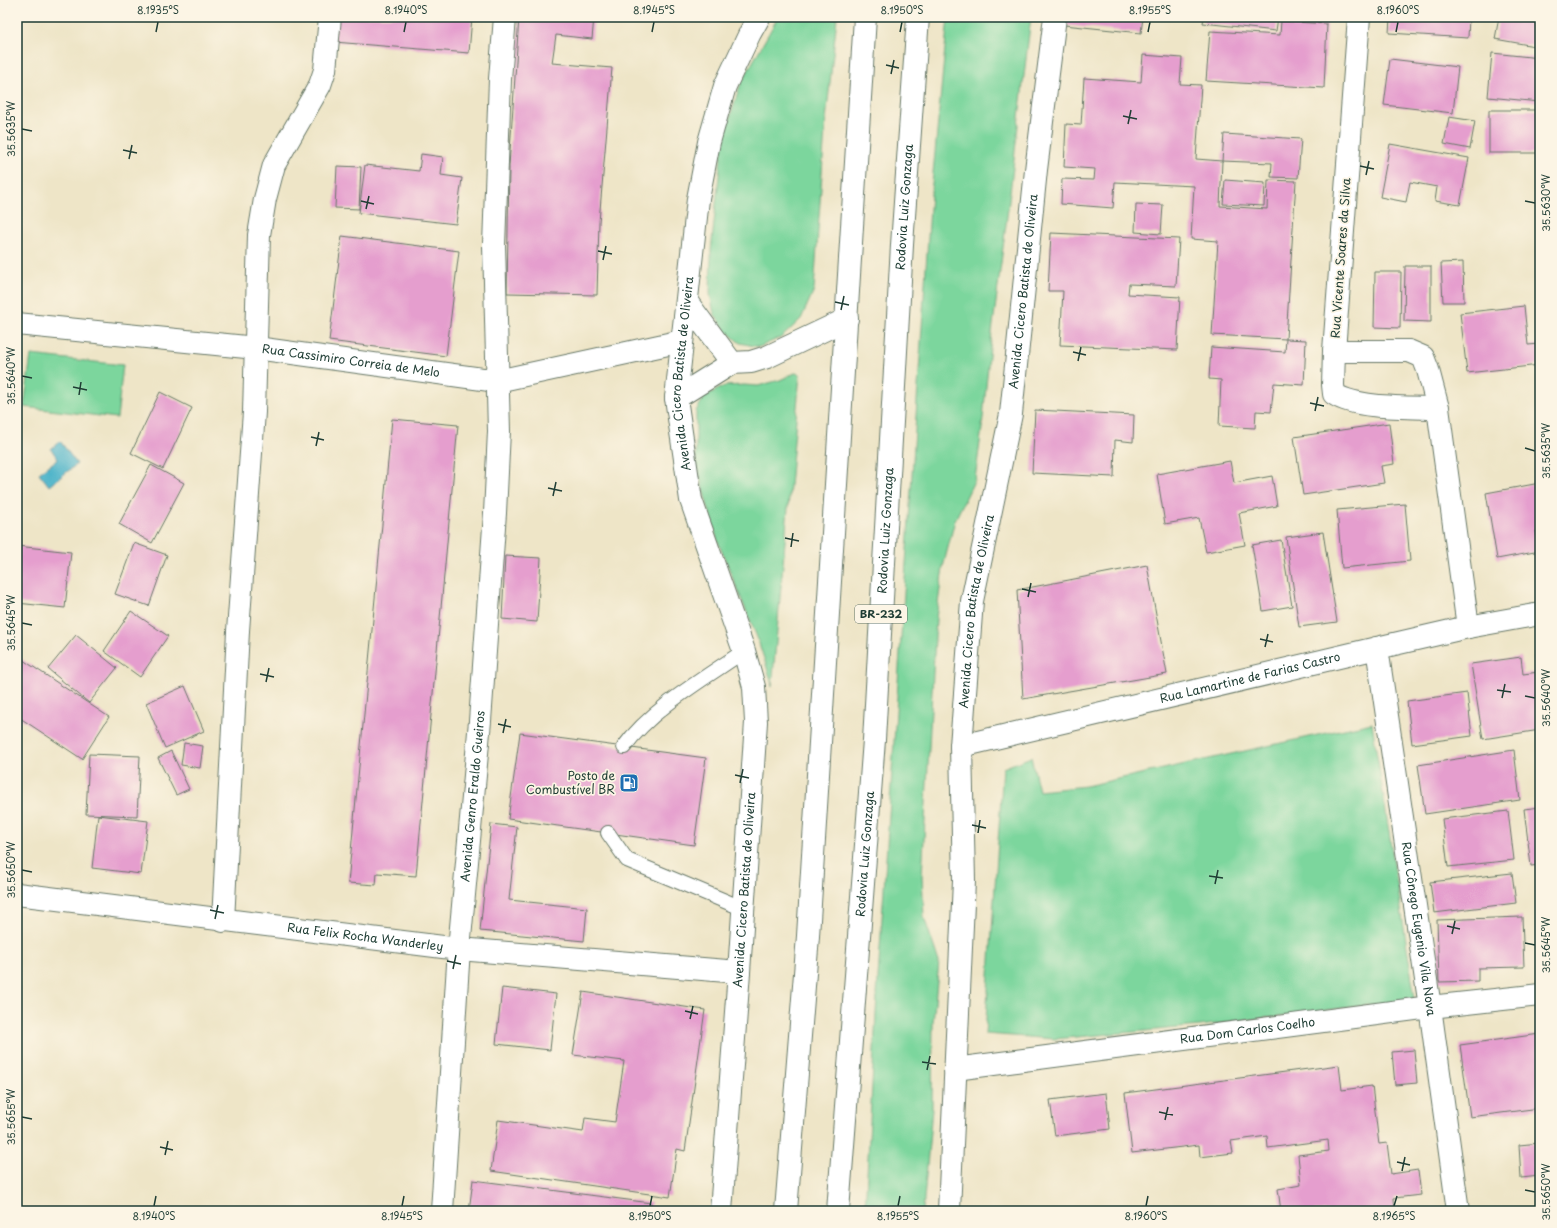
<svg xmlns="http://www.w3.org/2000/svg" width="1557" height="1228" viewBox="0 0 1557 1228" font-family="'Playpen Sans',sans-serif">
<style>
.green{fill:#7bd69d;stroke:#4d8a68}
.water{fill:#4bb3c9;stroke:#35787e}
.building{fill:#e59ece}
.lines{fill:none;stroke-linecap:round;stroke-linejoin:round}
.lane-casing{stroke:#677867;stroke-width:16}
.street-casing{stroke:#677867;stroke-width:24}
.secondary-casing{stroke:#677867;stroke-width:24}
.highway-casing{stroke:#677867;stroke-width:24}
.lane{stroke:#fff;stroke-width:14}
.street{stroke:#fff;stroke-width:22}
.secondary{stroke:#fff;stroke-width:22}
.highway{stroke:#fff;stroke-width:22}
.ticks{fill:none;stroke:#1f3d34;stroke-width:1.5}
.labels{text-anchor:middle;stroke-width:3.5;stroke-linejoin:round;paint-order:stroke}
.shield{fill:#fcf5e5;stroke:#617469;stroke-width:1}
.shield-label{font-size:11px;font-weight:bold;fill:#1f3d34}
.street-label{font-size:12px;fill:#1f3d34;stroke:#fcf5e5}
.poi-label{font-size:12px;fill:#1f3d34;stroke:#fcf5e5;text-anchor:end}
.neatline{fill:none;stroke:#1f3d34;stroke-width:1.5}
.ticks-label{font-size:10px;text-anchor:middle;fill:#1f3d34}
</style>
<rect width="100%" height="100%" fill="#fcf5e5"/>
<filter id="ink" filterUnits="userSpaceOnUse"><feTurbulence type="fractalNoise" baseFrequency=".025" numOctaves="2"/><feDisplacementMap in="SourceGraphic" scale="8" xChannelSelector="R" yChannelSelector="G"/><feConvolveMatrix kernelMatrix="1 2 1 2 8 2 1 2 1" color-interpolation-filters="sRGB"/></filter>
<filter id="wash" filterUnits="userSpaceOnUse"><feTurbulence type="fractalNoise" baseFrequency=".012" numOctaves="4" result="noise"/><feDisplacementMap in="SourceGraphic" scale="16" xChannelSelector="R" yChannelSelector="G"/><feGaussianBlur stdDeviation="0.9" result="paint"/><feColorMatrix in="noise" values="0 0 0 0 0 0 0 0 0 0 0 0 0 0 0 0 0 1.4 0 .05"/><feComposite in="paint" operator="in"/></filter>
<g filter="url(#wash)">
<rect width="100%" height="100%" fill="#eee5c7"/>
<g class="green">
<path d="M778,17h59l-12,112 -11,161 -13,29 -19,18 -23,10 -19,-4 -14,-12 -12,-17 -4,-20 1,-43 11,-103 9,-34 10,-31z"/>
<path d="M948,17h83l-22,184 -20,155 -7,72 -7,51 -20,41 -12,47 -7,51 -14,258 2,41 15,45 -6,61 -1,85 -9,103h-58l13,-233 53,-784z"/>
<path d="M31,355l92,10 -6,53 -93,-11z"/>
<path d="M795,373l5,1 -28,313 -1,-7 -14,-43 -39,-95 -16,-56 -6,-26v-49l9,-15 20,-10 19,-1 14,1 22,-6z"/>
<path d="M1372,723l43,276 -215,27 -145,13 -70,-5 18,-266 28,-11 8,34 47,-5z"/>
</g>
<path class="water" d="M60,441l17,23 -28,22 -10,-13 19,-14 -7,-10z"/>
<g id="blocks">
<g class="building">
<path d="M336,17h136l-3,36 -135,-11z"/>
<path d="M519,17h75l-2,22 -36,-4 -4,28 60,5 -13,154 -2,73 -90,-2 2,-127z"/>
<path d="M1065,17h78l-2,16 -77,-8z"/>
<path d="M1204,17h74l-2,14 -73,-8z"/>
<path d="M1390,17h79l-1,21 -79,-5z"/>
<path d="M1499,17h31l10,2v28l-45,-8z"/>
<path d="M1281,21l46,3 -3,64 -118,-7 4,-50 70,4z"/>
<path d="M1492,53l48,5v44l-52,-5z"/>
<path d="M1143,55l39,3 -2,26 21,1 -5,74 26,2 -2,45 47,3 1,-29 28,1 -10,158 -74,-4 6,-94 -27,-2 3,-53 -79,-4 -2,26 -52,-4 1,-25 32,1 1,-11 -31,-2 2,-43 15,1 3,-47 57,4z"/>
<path d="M1390,59l68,8 -5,46 -69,-8z"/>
<rect x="1489" y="110" width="51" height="43"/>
<path d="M1449,117l26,4 -5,28 -26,-5z"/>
<path d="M1224,134l77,5 -3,39 -27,-1 1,-14 -50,-2z"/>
<path d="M1390,144l79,14 -9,47 -25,-4 2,-14 -27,-5 -4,20 -26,-5z"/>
<path d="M421,154l22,3 -2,18 21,3 -6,46 -97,-11 6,-48 54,6z"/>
<path d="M337,166l24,1 -2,42 -24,-1z"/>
<path d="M1225,180l40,3 -1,23 -41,-2z"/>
<path d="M1136,204l27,1 -2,29 -26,-2z"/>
<path d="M1051,233l128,6 -3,47 -47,-2 -1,10 52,3 -3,53 -117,-5 3,-54h-15z"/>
<path d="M342,236l117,15 -13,105 -117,-15z"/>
<path d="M1463,262l1,40h-21l-2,-39z"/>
<path d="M1405,266h26v56l-27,-1z"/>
<path d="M1375,272h26l-1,56 -26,-1z"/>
<path d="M1524,306l4,39 12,-1v21l-73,8 -7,-60z"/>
<path d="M1286,339l20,1 -2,45 -30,-2 -3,29 -15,-1 -1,17 -36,-2 2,-46 -12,-1 2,-32 74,5z"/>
<path d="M160,392l32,16 -29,61 -32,-16z"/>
<path d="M1035,410l99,5 -1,27 -18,-2 -1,37 -82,-4z"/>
<path d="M392,419l66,6 -42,451 -39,-3 -1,12 -28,-2z"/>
<path d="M1389,423l5,41 -13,2 3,17 -81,12 -9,-58z"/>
<path d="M1230,461l4,22 38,-7 5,30 -38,7 6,32 -39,7 -7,-34 -34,6 -8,-50z"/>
<path d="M151,465l33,18 -32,60 -33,-19z"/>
<path d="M1540,483v47l-4,1 4,20 -43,8 -11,-66z"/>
<path d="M1405,504l5,57 -68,7 -5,-58z"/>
<path d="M1323,532l14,90 -38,5 -13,-90z"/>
<path d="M1281,540l11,66 -29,5 -11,-66z"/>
<path d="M134,543l33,12 -18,51 -34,-12z"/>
<path d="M17,546l54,6 -6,56 -48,-5z"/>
<path d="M505,556l36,2 -4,64 -35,-3z"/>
<path d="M1147,565l20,109 -144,25 -6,-109z"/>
<path d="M131,611l37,25 -28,41 -36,-26z"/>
<path d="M76,635l41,33 -28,35 -41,-34z"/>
<path d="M1536,654h4v76l-57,9 -12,-75 50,-7 2,17 16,-2z"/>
<path d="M17,656l92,61 -27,42 -65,-43z"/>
<path d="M185,686l19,45 -39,17 -19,-45z"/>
<path d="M1467,693l5,43 -60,8 -5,-43z"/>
<path d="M520,733l186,25 -12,87 -186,-26z"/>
<path d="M184,743l19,3 -3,22 -19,-3z"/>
<path d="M1514,750l6,50 -95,14 -7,-49z"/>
<path d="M171,751l18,38 -13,6 -18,-37z"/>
<path d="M89,754l51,2 -3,60 -51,-2z"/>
<path d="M1540,807v58l-9,1 -7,-57z"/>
<path d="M1508,811l6,49 -66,7 -6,-48z"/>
<path d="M98,815l50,6 -7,53 -49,-6z"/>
<path d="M491,824l26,3 -8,73 78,8 -3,33 -104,-10z"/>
<path d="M1512,873l4,30 -82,10 -4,-31z"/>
<path d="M1522,917l2,50 -46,1v13l-39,1 -2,-62z"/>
<path d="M502,988l54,6 -6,56 -54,-6z"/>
<path d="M583,992l122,18 -20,141 -8,-2 -7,48 -179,-26 7,-51 85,12 2,-14 30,4 9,-61 -51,-6z"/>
<path d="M1540,1034v74l-70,9 -10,-72z"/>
<path d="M1414,1050l3,33 -22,2 -3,-33z"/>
<path d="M1339,1065l3,25 30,-4 7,58 8,-1 4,31 27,-4 3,25 -27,3 1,13h-114l-3,-22 23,-4 -3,-30 31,-4 -1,-11 -60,8 -1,-12 -36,5 2,12 -33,4 -1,-12 -67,8 -7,-60z"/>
<path d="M1106,1093l4,36 -55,7 -5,-36z"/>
<path d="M1540,1143v33l-19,2 -2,-33z"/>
<path d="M473,1180l178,23 -1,8h-181z"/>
</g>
</g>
</g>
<g filter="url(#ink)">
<use href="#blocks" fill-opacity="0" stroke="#677867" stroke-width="1"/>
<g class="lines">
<defs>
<g id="lane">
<path d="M624,747c27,-38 81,-69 120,-96"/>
<path d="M608,833l19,27 117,49"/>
</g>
<g id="street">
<path d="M1359,17l-25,334h75l14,6 5,13 10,38 30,219"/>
<path id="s1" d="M17,324l239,24 241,33 185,-40"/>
<path d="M1334,351l-1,34 1,9c23,15 75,13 104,14"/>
<path id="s2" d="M961,746l416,-98 91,-21 72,-13"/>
<path id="s3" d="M17,894l442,55 280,23"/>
<path d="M223,921l15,-290 16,-219 5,-177 6,-36 9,-34 46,-80 5,-15 5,-53"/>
<path id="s4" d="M955,1069l475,-62 110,-12"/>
<path id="s5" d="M442,1211l17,-262 21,-228 15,-208 4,-82 -5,-186 6,-166 5,-62"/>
</g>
<g id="secondary">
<path id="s6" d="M1377,648l53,359 28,204"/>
<path id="s7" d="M721,1211l18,-239 17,-250 -2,-35 -10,-36 -53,-151 -15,-102 22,-199 11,-57 16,-56 25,-53 9,-16"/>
<path id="s8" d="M949,1211l15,-330 -3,-135 11,-145 39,-187 25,-244 19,-153"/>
</g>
<g id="highway">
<path d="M687,302l45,61 19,-1 16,-5 80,-38"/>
<path d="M676,398l56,-35"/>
<path d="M786,1211l22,-275 57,-919"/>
<path id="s9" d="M838,1211l36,-471 28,-495 16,-228"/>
</g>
</defs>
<use href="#lane" class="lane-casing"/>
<use href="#street" class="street-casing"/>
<use href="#secondary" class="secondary-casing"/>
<use href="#highway" class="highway-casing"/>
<use href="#lane" class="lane"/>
<use href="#street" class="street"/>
<use href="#secondary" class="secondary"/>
<use href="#highway" class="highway"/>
</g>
</g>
<path class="ticks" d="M156,32l2,-10M404,32l2,-10M652,32l2,-10M900,32l2,-10M1148,32l2,-10M1396,32l2,-10M886,65l13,3M891,74l3,-14M1123,116l14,3M1128,124l3,-14M22,129l10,2M123,150l14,3M129,159l3,-14M1360,166l14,3M1366,175l3,-14M361,201l13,3M1525,201l10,2M366,209l3,-13M598,251l14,3M603,260l3,-14M835,302l14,3M841,310l3,-14M1073,352l13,3M1078,361l3,-14M22,376l10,2M73,387l14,3M79,395l2,-13M1310,403l14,3M1315,411l3,-14M311,437l13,3M316,446l3,-14M1525,448l10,3M548,488l14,3M553,496l3,-14M785,538l14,3M791,547l2,-14M1022,589l14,3M1028,597l3,-14M22,623l10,2M1260,639l13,3M1265,647l3,-13M260,674l14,3M266,682l3,-14M1497,690l14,2M1525,696l10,2M1502,698l3,-14M498,724l13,3M503,733l3,-14M735,775l14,3M740,783l3,-14M972,825l14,3M978,833l2,-13M22,870l10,2M1209,876l14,2M1215,884l3,-14M210,910l14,3M215,919l3,-14M1447,926l13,3M1452,934l3,-13M1525,943l10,2M447,961l14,3M453,969l3,-14M685,1011l13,3M690,1019l3,-13M922,1062l14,2M927,1070l3,-14M1159,1112l14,3M22,1117l10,2M1165,1120l3,-13M160,1147l13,3M165,1155l3,-14M1397,1162l13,3M1402,1171l3,-14M1525,1190l10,2M154,1206l2,-10M402,1206l2,-10M650,1206l2,-10M898,1206l2,-10M1146,1206l2,-10M1394,1206l3,-10"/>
<defs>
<symbol id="fuel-square" viewBox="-11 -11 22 22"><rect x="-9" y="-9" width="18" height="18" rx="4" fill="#1f6fb2" stroke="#fcf5e5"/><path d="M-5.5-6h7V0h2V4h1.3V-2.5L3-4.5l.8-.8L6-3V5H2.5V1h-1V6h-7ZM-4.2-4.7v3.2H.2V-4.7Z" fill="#fff"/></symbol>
</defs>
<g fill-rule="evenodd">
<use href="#fuel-square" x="618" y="772" width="22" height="22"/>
</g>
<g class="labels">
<rect class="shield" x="855" y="605" width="52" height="18" rx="3"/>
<g class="shield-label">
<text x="881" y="618">BR-232</text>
</g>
<g class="street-label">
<text dy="4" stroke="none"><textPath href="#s9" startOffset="1006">Rodovia Luiz Gonzaga</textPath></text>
<text transform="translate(1341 258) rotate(-86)" y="4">Rua Vicente Soares da Silva</text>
<text dy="4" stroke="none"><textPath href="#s8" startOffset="925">Avenida Cicero Batista de Oliveira</textPath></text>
<text dy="4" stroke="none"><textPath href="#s1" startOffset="336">Rua Cassimiro Correia de Melo</textPath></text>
<text dy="4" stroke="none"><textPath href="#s7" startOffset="850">Avenida Cicero Batista de Oliveira</textPath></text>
<text dy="4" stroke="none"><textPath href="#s9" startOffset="682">Rodovia Luiz Gonzaga</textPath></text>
<text dy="4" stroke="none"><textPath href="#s8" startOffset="601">Avenida Cicero Batista de Oliveira</textPath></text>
<text dy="4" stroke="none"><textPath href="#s2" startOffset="297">Rua Lamartine de Farias Castro</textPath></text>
<text dy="4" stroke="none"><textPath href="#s5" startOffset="416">Avenida Genro Eraldo Gueiros</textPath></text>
<text dy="4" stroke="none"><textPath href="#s9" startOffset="358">Rodovia Luiz Gonzaga</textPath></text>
<text dy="4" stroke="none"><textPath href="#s7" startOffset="322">Avenida Cicero Batista de Oliveira</textPath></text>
<text dy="4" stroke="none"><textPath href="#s6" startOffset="284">Rua Cônego Eugenio Vila Nova</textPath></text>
<text dy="4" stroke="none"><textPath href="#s3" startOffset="351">Rua Felix Rocha Wanderley</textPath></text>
<text dy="4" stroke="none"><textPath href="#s4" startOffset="295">Rua Dom Carlos Coelho</textPath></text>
</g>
<g class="poi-label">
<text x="615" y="780">Posto de<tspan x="615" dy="14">Combustível BR</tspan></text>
</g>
</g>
<rect width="1557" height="1228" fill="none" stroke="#fcf5e5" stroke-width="44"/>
<rect x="22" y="22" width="1513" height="1184" class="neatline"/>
<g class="ticks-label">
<text x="158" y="14">8.1935°S</text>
<text x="406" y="14">8.1940°S</text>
<text x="654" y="14">8.1945°S</text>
<text x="902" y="14">8.1950°S</text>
<text x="1150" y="14">8.1955°S</text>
<text x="1398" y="14">8.1960°S</text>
<text transform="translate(11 129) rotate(-90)" y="4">35.5635°W</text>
<text transform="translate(1546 203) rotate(-90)" y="4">35.5630°W</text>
<text transform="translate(11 376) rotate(-90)" y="4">35.5640°W</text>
<text transform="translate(1546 451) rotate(-90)" y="4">35.5635°W</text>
<text transform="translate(11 623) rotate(-90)" y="4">35.5645°W</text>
<text transform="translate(1546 698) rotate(-90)" y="4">35.5640°W</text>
<text transform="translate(11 870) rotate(-90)" y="4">35.5650°W</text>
<text transform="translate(1546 945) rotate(-90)" y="4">35.5645°W</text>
<text transform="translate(11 1117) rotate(-90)" y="4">35.5655°W</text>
<text transform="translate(1546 1192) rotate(-90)" y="4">35.5650°W</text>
<text x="154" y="1220">8.1940°S</text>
<text x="402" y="1220">8.1945°S</text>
<text x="650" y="1220">8.1950°S</text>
<text x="898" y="1220">8.1955°S</text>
<text x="1146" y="1220">8.1960°S</text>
<text x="1394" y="1220">8.1965°S</text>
</g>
</svg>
